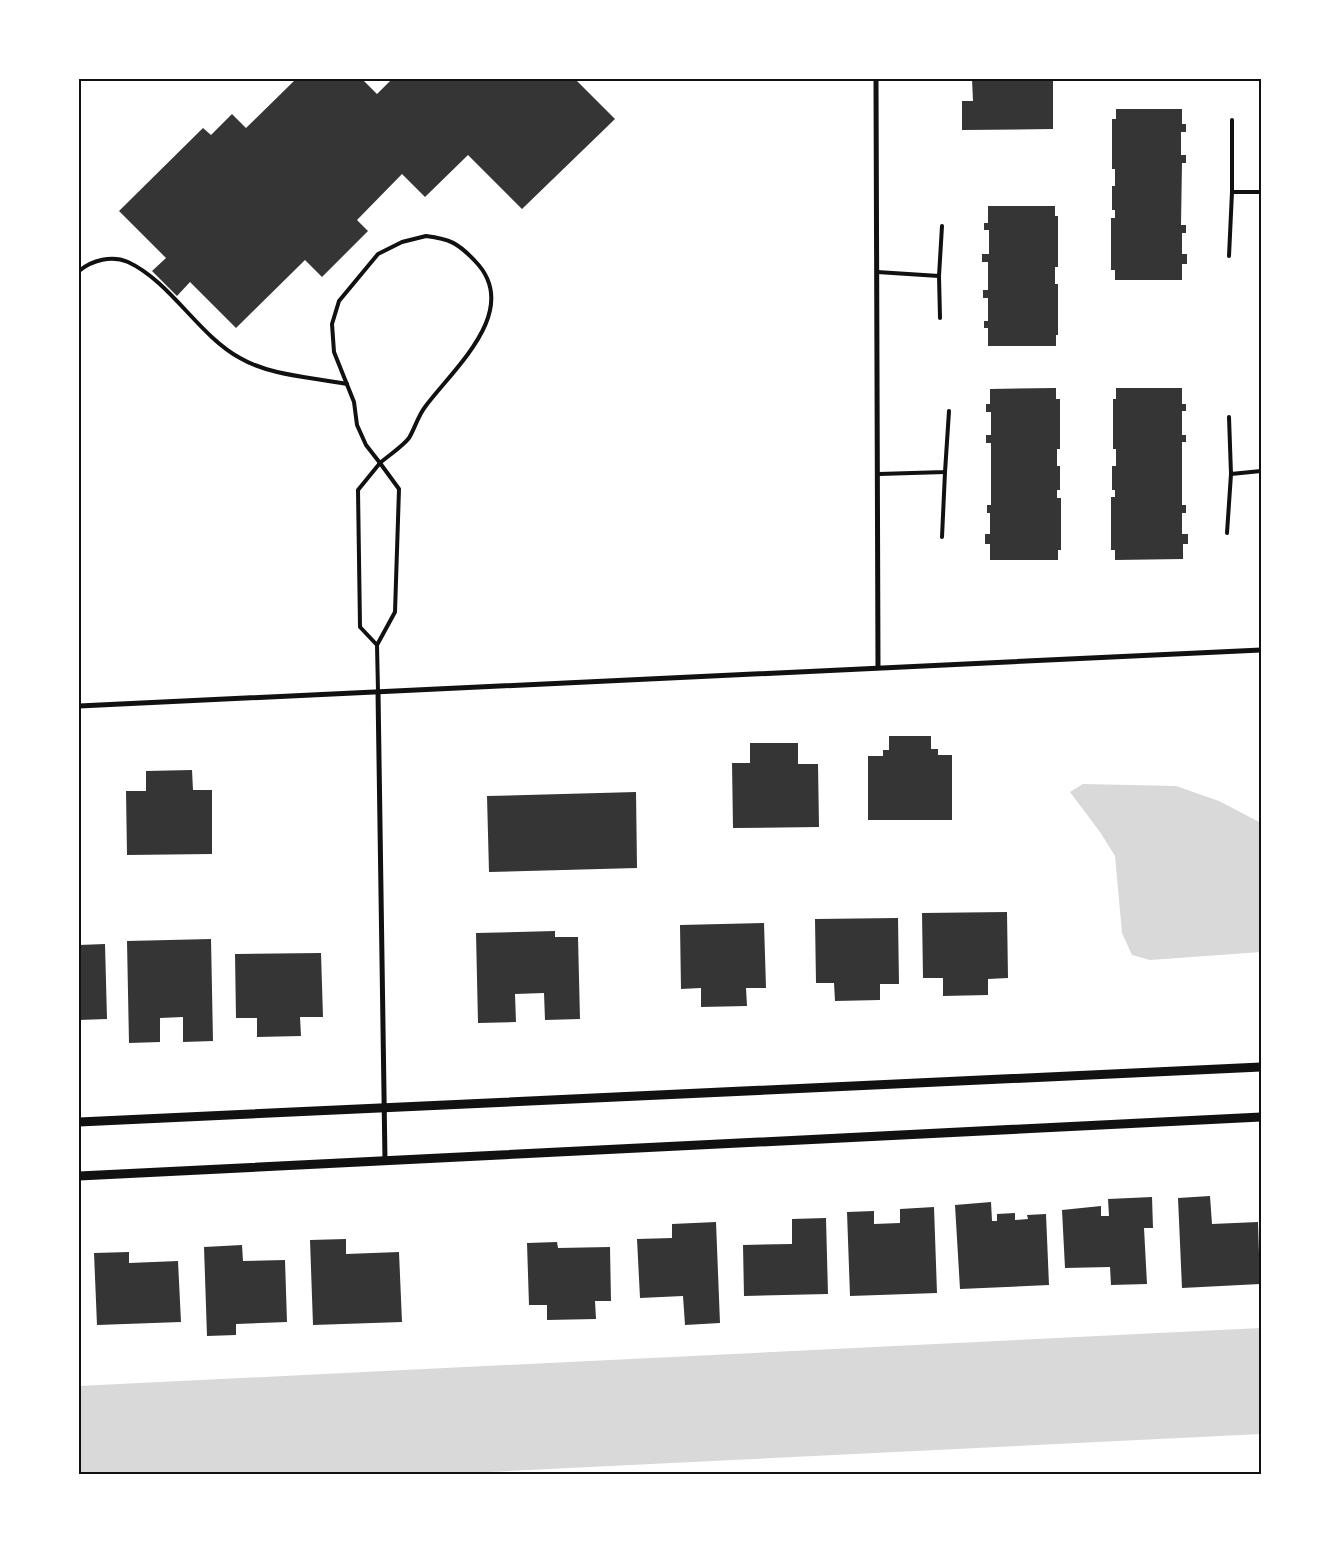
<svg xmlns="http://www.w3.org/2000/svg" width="1340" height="1553" viewBox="0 0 1340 1553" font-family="Raleway,sans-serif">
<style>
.water{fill:#d9d9d9}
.building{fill:#353535}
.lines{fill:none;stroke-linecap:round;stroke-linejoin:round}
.service{stroke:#111;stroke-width:4}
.minor{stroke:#111;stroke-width:5}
.tertiary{stroke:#111;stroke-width:9}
.neatline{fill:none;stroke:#111;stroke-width:2}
</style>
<rect width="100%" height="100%" fill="#fff"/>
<g class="water">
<path d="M1083,784l93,2 43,15 42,22v129l-111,8 -18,-5 -10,-22 -7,-77 -15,-24 -30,-40z"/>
<path d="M1261,1328v106l-812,40h-370v-88z"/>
</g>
<g class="building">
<path d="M296,79h66l15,15 15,-15h183l40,40 -93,90 -54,-54 -43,42 -23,-23 -45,46 11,11 -46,46 -17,-17 -69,68 -46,-46 -13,14 -25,-25 14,-13 -47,-47 84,-83 8,7 21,-21 14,14z"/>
<path d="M972,79h81v50l-91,1v-29h11z"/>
<path d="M1116,109h66v15h4v8h-5v23h5v8h-4l-1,62h5v8h-4v21h5v10h-5v16h-67v-10h-4v-52h4v-8h-3v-24h3v-17h-3v-50h4z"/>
<path d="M988,206h67v10h3v51h-3v17h3v51h-2v11h-68v-18h-4v-7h4v-23h-5v-8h5v-28h-6v-8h7v-24h-5v-7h4z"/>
<path d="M1056,388v11h4v50h-3v17h3v24h-3v8h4v52h-3v10h-68v-16h-5v-10h5v-21h-3v-8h4v-62h-5v-8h5v-23h-5v-8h4v-15z"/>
<path d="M1116,388h66v16h4v7h-4v24h4v7h-4v63h4v8h-4v21h6v10h-5v15l-68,1v-10h-4v-53h4v-7h-3v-24h4v-17h-3v-50h3z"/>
<path d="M889,736h42v13h7v6h14v65h-84v-64h15v-6h6z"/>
<path d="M750,743h48v21h20l1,63 -86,1 -1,-65h18z"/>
<path d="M192,770l1,20h19v64l-85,1 -1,-64h20v-20z"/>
<path d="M636,792l1,76 -148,4 -2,-76z"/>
<path d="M1007,912l1,66 -20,1v16l-45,1v-18h-20l-1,-65z"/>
<path d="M898,918l1,66h-19v16l-45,1 -1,-18h-18l-1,-64z"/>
<path d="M764,923l2,65h-20l1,18 -46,1v-19l-20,1 -1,-64z"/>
<path d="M555,931v6h23l2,82 -35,1 -1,-27 -29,1 1,28 -38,1 -2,-90z"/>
<path d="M211,939l2,102 -30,1v-25l-23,1v24l-31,1 -2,-102z"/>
<path d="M105,944l2,75 -28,1v-75z"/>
<path d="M321,953l2,64h-23l1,19 -44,1v-19h-21l-1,-64z"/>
<path d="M1210,1196l2,28 46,-2 2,62 -78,4 -4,-90z"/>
<path d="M1152,1197l1,31h-9l3,56 -36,1 -1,-18 -45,1 -3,-58 39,-4v10h8l-1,-17z"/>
<path d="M991,1202l1,19h5v-7l18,-1v7l13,-1 -1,-4 19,-1 3,71 -89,4 -5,-84z"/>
<path d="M934,1207l3,86 -87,3 -3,-84 27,-1v13l26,-1v-14z"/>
<path d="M826,1218l2,76 -84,2 -1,-51 49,-1v-25z"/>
<path d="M716,1222l4,101 -35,2 -2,-29 -43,2 -3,-59 35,-1v-14z"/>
<path d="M346,1239v15l53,-2 3,70 -89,3 -3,-85z"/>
<path d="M557,1242l1,6 52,-1 1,54h-16l1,18 -49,1v-15h-18l-2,-62z"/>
<path d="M242,1245l1,16 42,-1 2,62 -51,2v11l-29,1 -3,-89z"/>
<path d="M129,1252v11l49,-2 3,61 -84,3 -3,-72z"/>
</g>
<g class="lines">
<g class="service">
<path d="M1232,120v72h29"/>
<path d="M426,236c24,3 32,7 49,25 48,49 -22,108 -50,146 -7,9 -10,21 -16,31 -7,9 -20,17 -29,25l-14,-18 -9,-20 -3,-23 -20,-50 -2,-28 7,-23 39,-47 24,-12z"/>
<path d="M1229,256l3,-64"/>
<path d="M79,271c13,-11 33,-16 49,-9 43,20 70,73 112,96 31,18 72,19 107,26"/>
<path d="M877,272l62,4 3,-50"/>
<path d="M939,276l1,42"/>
<path d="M1229,417l2,57 30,-3"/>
<path d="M879,474l66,-2 4,-61"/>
<path d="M1227,533l4,-59"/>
<path d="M942,537l3,-65"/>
<path d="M377,645l-17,-18 -2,-137 22,-27 19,26 -4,123 -18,33 1,46"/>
</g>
<g class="minor">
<path d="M876,79l2,588"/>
<path d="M378,691l7,470"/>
<path d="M79,706l1182,-56"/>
</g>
<g class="tertiary">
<path d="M79,1122l1182,-55"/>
<path d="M79,1176l1182,-59"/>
</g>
</g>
<rect width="1340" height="1553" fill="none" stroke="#ffffff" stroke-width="160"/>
<rect x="80" y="80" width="1180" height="1393" class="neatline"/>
</svg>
